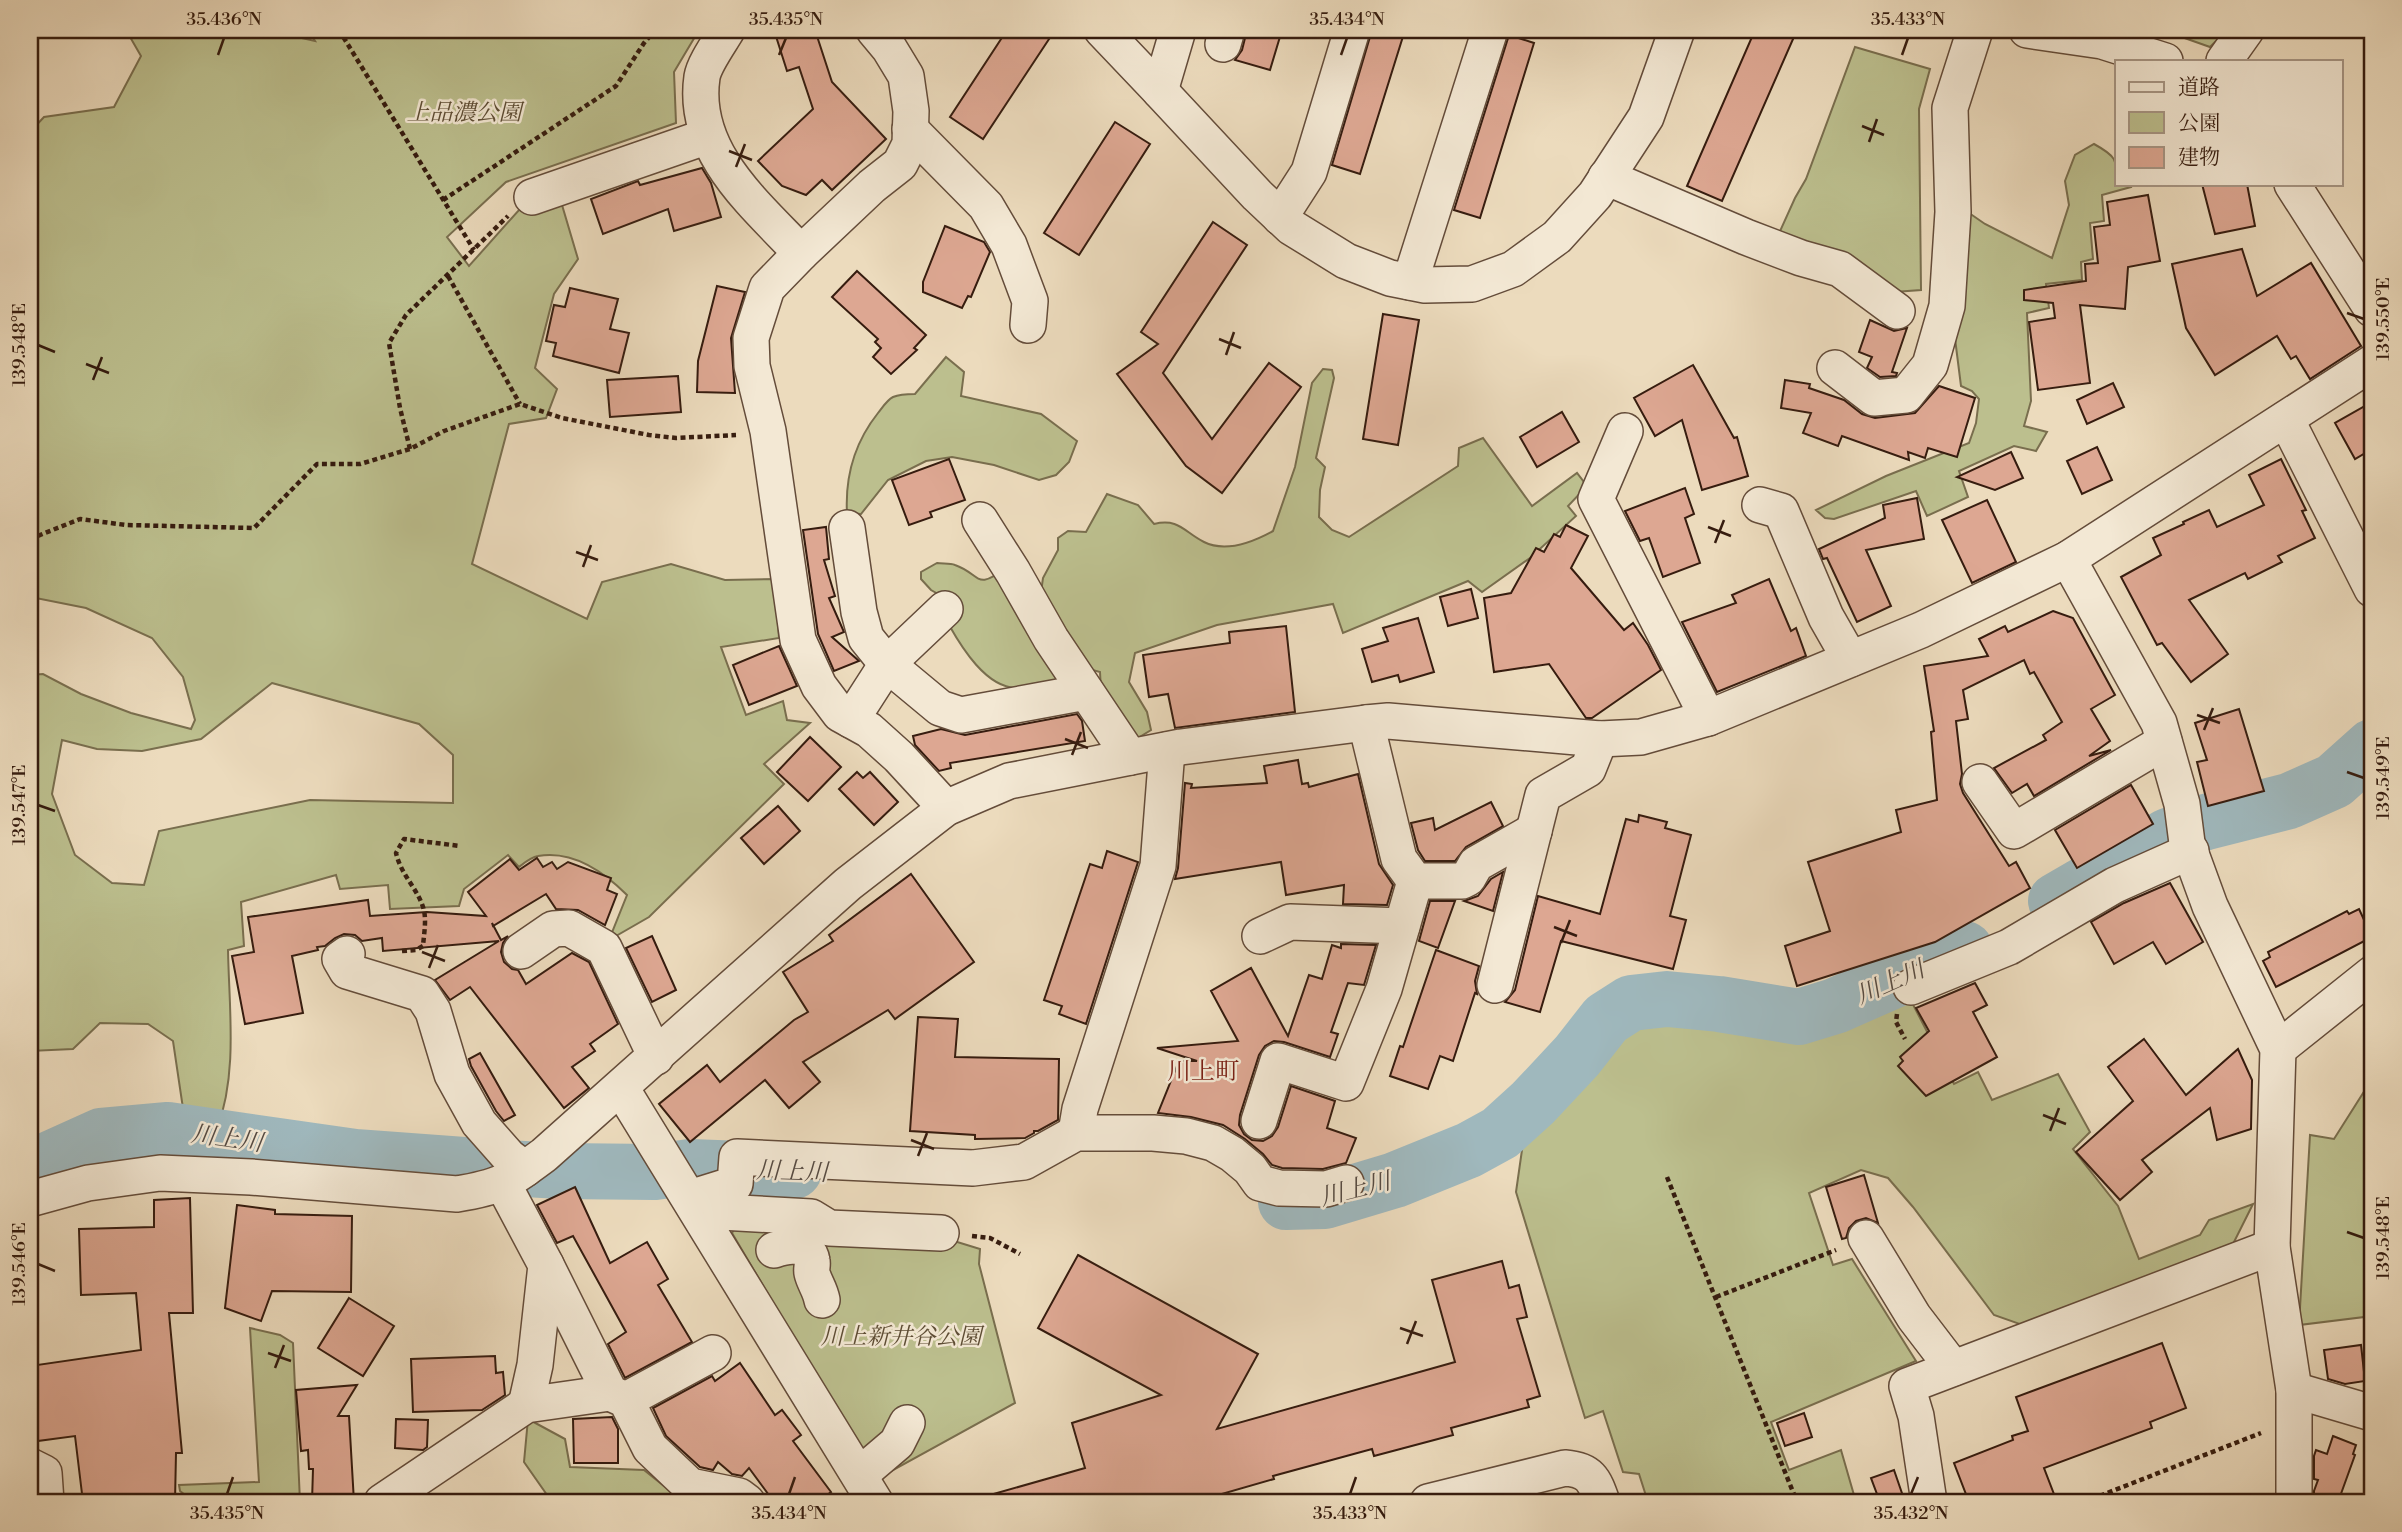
<svg xmlns="http://www.w3.org/2000/svg" width="2402" height="1532" viewBox="0 0 2402 1532" font-family="'Libre Bodoni','Noto Serif JP',serif">
<style>
.green{fill:#bcbf8e;stroke:#796e4e;stroke-width:2;fill-rule:evenodd}
.lines{fill:none;stroke-linecap:round;stroke-linejoin:round}
.river{stroke:#9fb8bd;stroke-width:56}
.building{fill:#dda792;stroke:#361c0f;stroke-width:2}
.minor-casing{stroke:#644c3a;stroke-width:38}
.path{stroke:#361c0f;stroke-width:4.5;stroke-dasharray:5 3.5;stroke-linecap:butt}
.minor{stroke:#f3e8d4;stroke-width:35}
.ticks{fill:none;stroke:#361c0f;stroke-width:2.5}
.labels{text-anchor:middle;stroke-width:5;stroke-linejoin:round;paint-order:stroke}
.park-label{font-size:23px;font-style:italic;fill:#5e4d35;stroke:#f3e8d4}
.water-label{font-size:24px;font-style:italic;fill:#564b43;stroke:#f3e8d4}
.neighbourhood-label{font-size:24px;fill:#7a1f14;stroke:#f3e8d4}
.neatline{fill:none;stroke:#361c0f;stroke-width:2.5}
.ticks-label{font-size:18px;text-anchor:middle;fill:#361c0f}
</style>
<rect width="100%" height="100%" fill="#ecdbbd"/>
<filter id="stains"><feTurbulence type="fractalNoise" baseFrequency=".00286" numOctaves="4"/><feColorMatrix values="0 0 0 0 .2 0 0 0 0 .09 0 0 0 0 .02 0 0 0 .5 -.17"/></filter>
<radialGradient id="worn" r=".72"><stop offset=".6" stop-color="#630" stop-opacity="0"/><stop offset="1" stop-color="#630" stop-opacity=".3"/></radialGradient>
<g class="green">
<path d="M126,30h160l3,5 26,6 -7,-11h391l-25,42 2,51 -170,59 -59,55 22,29 50,-56 27,-13 16,8 16,54 -24,35 -19,74 22,21 -11,29 -37,6 -37,140 115,55 15,-37 69,-18 54,16 50,-1 4,59 -58,9 25,68 37,-14 4,19 23,3 -46,41 20,20 -135,133 -40,23 18,-45c-23,-23 -55,-45 -89,-39 -7,1 -14,7 -19,11l-11,-12 -44,34 -5,17 -69,3 -2,-24 -48,4 -4,-14 -95,27 3,44 -16,4c1,58 10,123 -11,179l-32,-7 -12,-81 -25,-17 -48,-1 -27,26 -43,2v-376l13,-1 38,20 50,19 60,16 4,-9 -12,-43 -31,-39 -66,-30 -50,-10 -6,3v-469l14,-15 70,-10 27,-51zM272,683l147,41 34,31v48l-143,-3 -151,31 -15,54 -32,-2 -37,-28 -23,-61 10,-54 35,9 45,2 59,-12z"/>
<path d="M2162,30h65l-17,17z"/>
<path d="M1855,47l75,22 -11,40 2,181 -27,2 -118,-52 19,-42 11,-19z"/>
<path d="M2094,144c22,12 23,15 23,40h13l1,3 -29,8 2,26 -14,2 3,36 -12,3 1,18 -36,4 3,24 -22,5 4,88 -7,25 23,6 -11,19 -22,-5 -55,25 9,26 -41,19 -11,-25 -82,28 -9,-1 -9,-8 70,-34 83,-33 7,-20 3,-24 -7,-8 -11,-5 -10,-79 8,-101 26,18 67,34 17,-53 -4,-24 10,-26z"/>
<path d="M946,357l18,15 -3,24 80,18 36,27 -8,21 -13,13 -17,5 -45,-15 -42,-8 -26,4 -38,19 -27,34 -14,-1c-2,-37 8,-71 31,-100 4,-5 9,-13 15,-16 7,-3 15,-3 22,-3z"/>
<path d="M1323,369l9,1 2,8 -18,80 9,9 -5,23 -1,27 13,13 17,7 109,-71 1,-18 24,-10 49,68 45,-33 10,13 -19,20 8,10 -46,42 -48,34 -14,-11 -125,52 -10,-29 -116,21 -82,28 -6,29 18,30 4,18 -18,11 -32,-51 -1,-18 -11,-3 -49,-70 3,-21 15,-28v-12l10,-7 18,1 21,-38 31,11 16,19c25,-6 30,8 50,18 22,11 49,0 69,-11l22,-64 17,-84z"/>
<path d="M937,563c5,1 13,0 18,2 26,9 20,27 52,2l64,112c-17,3 -38,10 -55,9 -30,-1 -54,-40 -67,-63l5,-22 -23,-13 -10,-11v-7z"/>
<path d="M1904,987l50,97 24,-12 14,28 66,-26 32,58 -17,17 45,57 21,53 61,-24 9,-15 44,-16 -27,54 -189,72 -43,-15 -81,-108 -25,-29 -27,-8 -52,23 24,72 19,-6 64,102 -145,61 18,48 52,-20 15,52h-208l-9,-28 -16,-2 -20,-61 -18,7 -69,-226 10,-70 79,-91 25,-16 28,-8h31l57,5 52,9 41,-11z"/>
<path d="M2372,1079v237l-73,9 11,-190 24,4z"/>
<path d="M738,1221l216,20 26,8 -1,15 36,139 -138,76 -145,-246z"/>
<path d="M250,1328l30,7 13,8 7,159h-111v-4l-9,-7 -1,-6 80,-3z"/>
<path d="M528,1419l37,20 5,28 74,3 35,28 1,4h-128l-28,-40z"/>
</g>
<g class="lines">
<g class="river">
<path d="M2056,901l112,-65 38,-14 83,-21 45,-20 38,-34"/>
<path d="M30,1168l71,-32 67,-6 187,27 136,10 69,4 95,1 35,-5 104,4"/>
<path d="M1286,1202l39,-1 70,-21 74,-30 31,-17 33,-30 44,-47 29,-37 25,-16 36,-4 52,5 80,13 36,-11 130,-57"/>
</g>
</g>
<g class="building">
<path d="M774,30h41l17,52 54,57 -54,51 -10,-10 -16,15 -24,-9 -24,-25 55,-52 -14,-42 -12,4z"/>
<path d="M1007,30h48l-72,109 -33,-22z"/>
<path d="M1247,30h35l-12,40 -35,-10 7,-10z"/>
<path d="M1372,30h33l-45,144 -28,-9z"/>
<path d="M1755,30h42l-75,171 -35,-15z"/>
<path d="M1509,35l25,8 -54,175 -26,-8z"/>
<path d="M1115,122l35,22 -71,111 -35,-22z"/>
<path d="M702,168l9,15 10,34 -47,14 -6,-22 -65,25 -12,-35 47,-18 2,4z"/>
<path d="M2202,184h45l8,42 -40,8z"/>
<path d="M2148,195l12,66 -32,6 -3,42 -45,-4 10,78 -52,7 -9,-68 26,-4 -2,-15 -29,-3v-10l62,-9 -1,-17 13,-1 -4,-36 16,-2 -3,-23z"/>
<path d="M1213,222l34,23 -84,128 49,66 57,-76 32,24 -79,106 -36,-27 -69,-92 41,-30 -17,-12z"/>
<path d="M945,226l39,16 6,10 -19,45 -3,-1 -6,12 -39,-16v-10z"/>
<path d="M2242,249l15,47 54,-33 50,83 -51,33 -14,-23 -5,3 -14,-23 -62,39 -29,-47 -14,-64z"/>
<path d="M857,271l69,64 -12,13 3,2 -26,24 -18,-17 8,-9 -6,-6 3,-3 -46,-42z"/>
<path d="M717,286l28,6 -14,46 4,55 -38,-1 1,-31z"/>
<path d="M570,288l48,11 -8,30 19,4 -10,40 -66,-17 3,-13 -10,-2 8,-36 11,2z"/>
<path d="M1383,314l36,6 -21,125 -35,-6z"/>
<path d="M1870,320l24,11 13,-3 -15,44 5,1 -1,3 -16,1 -13,-9 5,-11 -13,-5z"/>
<path d="M1693,365l41,73 3,-1 11,39 -46,14 -20,-70 -27,16 -21,-38z"/>
<path d="M678,376l3,36 -71,5 -3,-37z"/>
<path d="M1785,380l25,4 -1,4 35,12 18,14 13,4 40,-5 24,-27 36,12 -18,59 -29,-9 -3,10 -17,-6 1,8 -67,-24 -4,10 -35,-13 8,-20 -30,-5z"/>
<path d="M2113,383l11,24 -37,17 -10,-24z"/>
<path d="M2372,402v47l-17,10 -20,-36z"/>
<path d="M1562,412l17,30 -42,25 -17,-30z"/>
<path d="M2097,447l15,33 -30,14 -15,-33z"/>
<path d="M2011,452l12,26 -28,12 -38,-13z"/>
<path d="M949,459l16,41 -35,12 2,5 -23,8 -17,-45z"/>
<path d="M2281,459l25,51 -4,1 13,27 -37,18 4,6 -34,17 -3,-6 -56,27 39,54 -37,28 -29,-39 -5,2 -36,-68 40,-22 -8,-17 31,-14 -1,-2 26,-12 8,17 47,-22 -15,-30z"/>
<path d="M1685,488l9,26 -9,4 15,45 -37,14 -14,-39 -9,3 -15,-30z"/>
<path d="M1917,498l7,41 -58,11 25,56 -34,16 -30,-64 -4,1 -4,-10 66,-31 -2,-13z"/>
<path d="M1987,500l29,62 -44,21 -30,-63z"/>
<path d="M1566,525l22,11 -17,32 53,62 9,-7 15,22 13,25 -69,48h-6l-37,-54 -55,8 -10,-74 27,-5 25,-45 8,4 10,-18 6,3z"/>
<path d="M826,527l3,32 -5,1 11,36 -6,2 15,34 -12,5 27,24 -25,10 -16,-37 -15,-104z"/>
<path d="M1769,579l22,52 5,-3 10,28 -89,36 -35,-70 54,-19 -4,-8z"/>
<path d="M1471,589l7,29 -30,8 -8,-29z"/>
<path d="M2053,611l20,7 42,77 -24,14 19,32 -21,15 22,-6 -77,46 -7,-12 -15,9 -18,-25 52,-28 -3,-5 19,-13 -28,-50 -4,2 -6,-14 -61,30 5,29 -12,2 6,53 -2,10 3,9 46,73 7,-4 14,26 -95,54 -138,44 -12,-40 45,-15 -22,-69 93,-30 -5,-22 41,-10 -6,-68 3,-1 -10,-65 64,-10 -9,-17 26,-13 3,6z"/>
<path d="M1418,618l16,54 -34,10 -2,-7 -26,7 -10,-33 26,-8 -5,-13z"/>
<path d="M1286,626l9,86 -120,16 -7,-34 -19,3 -6,-42 87,-12 -1,-11z"/>
<path d="M779,646l18,40 -48,19 -16,-40z"/>
<path d="M2239,709l25,82 -56,15 -11,-44 10,-2 -12,-37z"/>
<path d="M1077,714l5,7 3,20 -135,22 1,5 -12,3 -24,-26 -2,-9 28,-7 24,6z"/>
<path d="M810,737l31,30 -33,34 -31,-29z"/>
<path d="M1298,760l4,24 6,-1 1,4 49,-13 21,90 14,21 -6,20 -44,-1 1,-19 -58,10 -5,-33 -106,17 3,-11 7,-85 7,1 -1,4 76,-5 -3,-17z"/>
<path d="M857,772l6,6 7,-6 28,30 -24,23 -35,-36z"/>
<path d="M2131,785l22,39 -76,44 -22,-38z"/>
<path d="M1491,802l12,24 -37,21 -11,14h-30l-7,-11 -7,-27 22,-5 2,12z"/>
<path d="M778,806l22,25 -36,33 -23,-26z"/>
<path d="M1639,815l28,7 -2,6 26,7 -21,81 16,4 -13,49 -112,-28 -21,71 -35,-10 10,-12 23,-94 62,18 26,-95 12,3z"/>
<path d="M1107,851l31,11 -52,162 -27,-10 3,-8 -18,-6 46,-136 12,4z"/>
<path d="M537,858l6,9 9,-5 5,7 11,-7 43,16 -4,12 10,4 -12,31 -27,-15 -22,-1 -10,-15 -53,32 -1,-3 9,17 7,-4 -5,7 -2,9 3,10 8,7 6,1 8,14 46,-31 17,9 29,62 -28,20 5,7 -23,16 17,21 -25,20 -94,-121 -20,13 -15,-20 64,-39 -116,10 -1,-13 -20,3 -7,-6 -11,-1 -9,4 -10,8 -8,1 1,3 -26,6 11,57 -58,11 -13,-68 22,-4 -6,-35 120,-17 2,16 57,-4 59,4 -18,-24 42,-33 9,11z"/>
<path d="M1503,872l-10,39 -29,-10 14,-5 13,-17z"/>
<path d="M911,874l63,88 -79,57 -7,-9 -85,52 17,20 -31,26 -24,-28 -75,62 -31,-38 48,-39 13,17 74,-62 14,-8 -25,-40 50,-31 -4,-6z"/>
<path d="M2170,883l33,59 -37,22 -13,-22 -39,22 -23,-42 33,-19z"/>
<path d="M1430,901h25l-17,47 -19,-7z"/>
<path d="M2359,909l13,28 -96,50 -13,-26 7,-4 -2,-5 79,-41 2,3z"/>
<path d="M652,936l24,54 -24,12 -26,-54z"/>
<path d="M1341,944l35,1 -12,40 -16,-2 -17,49 7,2 -8,23 -46,-15 -10,-1 -9,5 -6,9 -19,60 -1,10 5,9 8,6 11,1 9,-5 6,-9 13,-41 44,15 -8,27 29,10 -10,25 -23,6 -41,-1 -10,-3 -9,-11 -18,-15 -22,-14 -32,-8 -33,-4 21,-52h18l-40,-13 81,-7 -27,-50 40,-23 37,68 21,-61 13,4 10,-34 9,3z"/>
<path d="M1436,950l43,16 -4,15 2,13 -2,-1 -22,68 -13,-5 -12,33 -38,-13 10,-30 3,1z"/>
<path d="M1975,983l12,22 -14,7 24,45 -71,39 -28,-30 5,-5 -3,-4 29,-26 -13,-23z"/>
<path d="M918,1017l40,2 -3,38 104,2 -1,61 -20,11h-4v2l-9,5 -50,1v-4l-65,-4z"/>
<path d="M2144,1039l42,56 52,-46 14,31 -1,49 -34,11 -7,-32 -68,52 10,12 -32,28 -44,-48 57,-51 -25,-34z"/>
<path d="M480,1053l35,62 -11,6 -8,-10 -25,-45 -2,-7z"/>
<path d="M1864,1175l14,48 -12,-5 -10,3 -7,7 -3,10 -4,1 -16,-52z"/>
<path d="M575,1187l35,76 37,-21 21,37 -10,6 34,57 -67,36 -17,-34 18,-12 -53,-96 -16,7 -20,-38z"/>
<path d="M190,1198l3,115h-24l13,140h-6l-1,49h-92l-8,-66 -45,6v-76l111,-16 -5,-57 -55,2 -2,-66 75,-2v-27z"/>
<path d="M237,1205l38,5v4l77,2 -1,76 -79,-1 -11,30 -36,-13z"/>
<path d="M1078,1255l180,99 -41,75 238,-67 -23,-82 70,-19 7,27 10,-3 8,32 -10,2 23,77 -13,4 2,7 -78,21 2,7 -79,21 -2,-7 -99,27 1,3 -80,23h-203l-1,-7 95,-27 -13,-45 89,-28 -123,-67z"/>
<path d="M349,1298l45,28 -31,50 -45,-28z"/>
<path d="M2162,1343l24,65 -36,14 2,6 -108,40 13,34h-88l-15,-39 59,-23 -1,-4 16,-5 -12,-34z"/>
<path d="M2361,1345l4,36 -20,3 -17,-5 -4,-29z"/>
<path d="M495,1356l1,17 7,-1 2,23 -23,15 -69,2 -2,-53z"/>
<path d="M740,1363l35,52 7,-5 19,25 -8,6 38,51 -13,10h-44l-25,-34 -7,8 -10,-2 -14,-12 -5,8 -13,-3 -34,-31 -13,-28 59,-32 3,5z"/>
<path d="M357,1385l-19,31h11l5,86h-42l1,-33h-4l-1,-19 -7,1 -5,-61z"/>
<path d="M1804,1413l8,24 -27,9 -8,-23z"/>
<path d="M612,1417l6,12v34h-44l-1,-44z"/>
<path d="M396,1419l32,1 -1,27 -4,3 -28,-2z"/>
<path d="M2333,1436l23,9 -3,9 2,1 -17,47h-24v-11l4,-11 -4,-1v-23l2,-6 11,4z"/>
<path d="M1894,1470l11,32h-25l-9,-24z"/>
</g>
<g class="lines">
<defs>
<g id="minor">
<path d="M727,30c-7,12 -23,34 -25,47 -11,75 53,127 99,176"/>
<path d="M874,30l15,18 17,28 5,35 -1,33 -10,20 -28,22 -71,67 -34,35 -16,50 1,28 16,65 30,209 21,46 21,28 29,16 30,27 47,51"/>
<path d="M1102,30l58,61 18,-61"/>
<path d="M2027,30l75,11 63,20"/>
<path d="M1223,44l4,-14"/>
<path d="M2224,61l22,-31"/>
<path d="M1160,91l97,104 34,32 55,34 44,17 35,7 47,-1 41,-15 44,-32 38,-42 51,-78 31,-87"/>
<path d="M910,129l76,77 23,39 21,56 -2,24"/>
<path d="M1606,177l140,60 55,21 39,11 57,42"/>
<path d="M2292,184l80,125"/>
<path d="M532,197l176,-61"/>
<path d="M1280,217l29,-45 43,-142"/>
<path d="M1410,282l80,-252"/>
<path d="M1835,368l39,30 32,-3 24,-30 17,-59 6,-94 -3,-104 25,-78"/>
<path d="M2286,419l86,170"/>
<path d="M1625,431l-29,68 112,219"/>
<path d="M1760,505l21,6 45,106 24,42"/>
<path d="M980,520l33,52 38,67 79,118"/>
<path d="M847,528l12,84 7,26 21,26 53,44 21,7 125,-23"/>
<path d="M2068,559l91,164 23,81 5,39 23,63 68,143 -6,198 22,143v112"/>
<path d="M851,720l36,-56 58,-55"/>
<path d="M1366,723l33,136 16,22h47l6,-3 8,-14 58,-33"/>
<path d="M1980,782l34,49 150,-89"/>
<path d="M1260,936l30,-14 112,4"/>
<path d="M521,951l32,-22 16,-1 35,20 52,109"/>
<path d="M347,954l-7,5 7,12 75,23 11,17 19,63 27,49 30,34 16,12"/>
<path d="M1495,985l48,-190 45,-26 12,-30"/>
<path d="M1911,987l98,-40 106,-62 76,-34"/>
<path d="M2278,1049l94,-75"/>
<path d="M621,1088l254,414"/>
<path d="M1259,1121l19,-60 68,22 38,-94 31,-108"/>
<path d="M1076,1133l4,-24 78,-243 9,-116"/>
<path d="M503,1184l43,81 -11,100 -9,40"/>
<path d="M690,1198l45,-14 2,-27 236,11 51,-6 52,-29h77l33,3 27,7 19,11 18,15 10,14 19,5 47,1 20,-6"/>
<path d="M30,1199l58,-16 72,-10 91,4 206,17c44,-7 52,-13 87,-39l304,-271 98,-76 63,-27 172,-34 185,-24 22,-2 212,18 41,-2 67,-19 213,-88 147,-71 304,-196"/>
<path d="M721,1212l90,5 18,11 112,5"/>
<path d="M1866,1238l48,79 39,51"/>
<path d="M774,1250c14,-5 35,-8 38,11 1,4 -1,8 0,12 2,9 8,16 10,27"/>
<path d="M546,1265l64,128 16,7 24,48 40,38 49,10 8,6"/>
<path d="M2294,1390l78,23"/>
<path d="M626,1400l87,-47"/>
<path d="M30,1466l14,7 2,29"/>
<path d="M870,1466l27,-23 10,-20"/>
<path d="M382,1502l144,-97 84,-12"/>
<path d="M1428,1502l137,-34c25,2 29,11 37,34"/>
<path d="M1929,1502l-13,-86 -9,-30 365,-139"/>
</g>
</defs>
<use href="#minor" class="minor-casing"/>
<g class="path">
<path d="M339,30l135,220"/>
<path d="M443,200l173,-114 28,-43 11,-13"/>
<path d="M448,276l72,128"/>
<path d="M410,449l-10,-41 -11,-65 17,-28 102,-99"/>
<path d="M30,539l50,-20 46,6 128,3 63,-64h43l50,-15 34,-18 76,-27 42,14 87,17 27,3 60,-3"/>
<path d="M402,951l14,-1 7,-4c1,-13 4,-27 0,-39 -6,-19 -22,-32 -27,-54l8,-14 56,7"/>
<path d="M1897,1014l-1,8 9,17"/>
<path d="M1667,1177l130,325"/>
<path d="M972,1236l18,2 30,16"/>
<path d="M1716,1297l120,-47"/>
<path d="M2084,1502l177,-69"/>
</g>
<use href="#minor" class="minor"/>
</g>
<path class="ticks" d="M218,55l6,-17M779,55l7,-17M1341,55l6,-17M1902,55l6,-17M1862,126l22,9M1869,142l8,-23M729,151l23,9M736,167l9,-23M2347,313l17,6M1219,339l22,9M38,345l17,7M1226,355l8,-23M86,364l23,9M93,380l9,-23M1708,527l23,9M1715,543l9,-23M576,552l22,8M583,567l8,-22M2197,715l23,8M2204,730l9,-22M1065,739l23,9M1072,755l9,-23M2347,772l17,6M38,805l17,6M1554,927l23,9M1561,943l9,-23M422,952l23,9M429,968l9,-23M2043,1115l23,9M2050,1131l9,-23M911,1140l23,9M918,1156l9,-23M2347,1232l17,6M38,1264l17,7M1400,1328l23,8M1407,1344l9,-23M268,1353l23,8M275,1368l9,-23M227,1494l6,-17M789,1494l6,-17M1350,1494l6,-17M1911,1494l7,-17"/>
<g class="labels">
<g class="park-label">
<text x="464" y="120">上品濃公園</text>
<text x="901" y="1344">川上新井谷公園</text>
</g>
<g class="water-label">
<text transform="translate(1890 982) rotate(-24)" y="8">川上川</text>
<text transform="translate(227 1138) rotate(8)" y="8">川上川</text>
<text transform="translate(792 1171) rotate(2)" y="8">川上川</text>
<text transform="translate(1355 1189) rotate(-14)" y="8">川上川</text>
</g>
<g class="neighbourhood-label">
<text x="1203" y="1079">川上町</text>
</g>
</g>
<rect width="2402" height="1532" fill="none" stroke="#ecdbbd" stroke-width="77"/>
<rect x="2115" y="60" width="228" height="126" fill="#f3e8d4" stroke="#a79685" stroke-width="2"/>
<rect x="2129" y="82" width="35" height="10" fill="#f3e8d4" stroke="#a79685" stroke-width="2"/>
<text x="2178" y="94" font-size="21" fill="#361c0f">道路</text>
<rect x="2129" y="112" width="35" height="21" fill="#bcbf8e" stroke="#a79685" stroke-width="2"/>
<text x="2178" y="130" font-size="21" fill="#361c0f">公園</text>
<rect x="2129" y="147" width="35" height="21" fill="#dda792" stroke="#a79685" stroke-width="2"/>
<text x="2178" y="164" font-size="21" fill="#361c0f">建物</text>
<rect x="38" y="38" width="2326" height="1456" class="neatline"/>
<g class="ticks-label">
<text x="224" y="25">35.436°N</text>
<text x="786" y="25">35.435°N</text>
<text x="1347" y="25">35.434°N</text>
<text x="1908" y="25">35.433°N</text>
<text transform="translate(2383 319) rotate(-90)" y="6">139.550°E</text>
<text transform="translate(19 345) rotate(-90)" y="6">139.548°E</text>
<text transform="translate(2383 778) rotate(-90)" y="6">139.549°E</text>
<text transform="translate(19 805) rotate(-90)" y="6">139.547°E</text>
<text transform="translate(2383 1238) rotate(-90)" y="6">139.548°E</text>
<text transform="translate(19 1264) rotate(-90)" y="6">139.546°E</text>
<text x="227" y="1519">35.435°N</text>
<text x="789" y="1519">35.434°N</text>
<text x="1350" y="1519">35.433°N</text>
<text x="1911" y="1519">35.432°N</text>
</g>
<rect width="100%" height="100%" filter="url(#stains)"/>
<rect width="100%" height="100%" fill="url(#worn)"/>
</svg>
